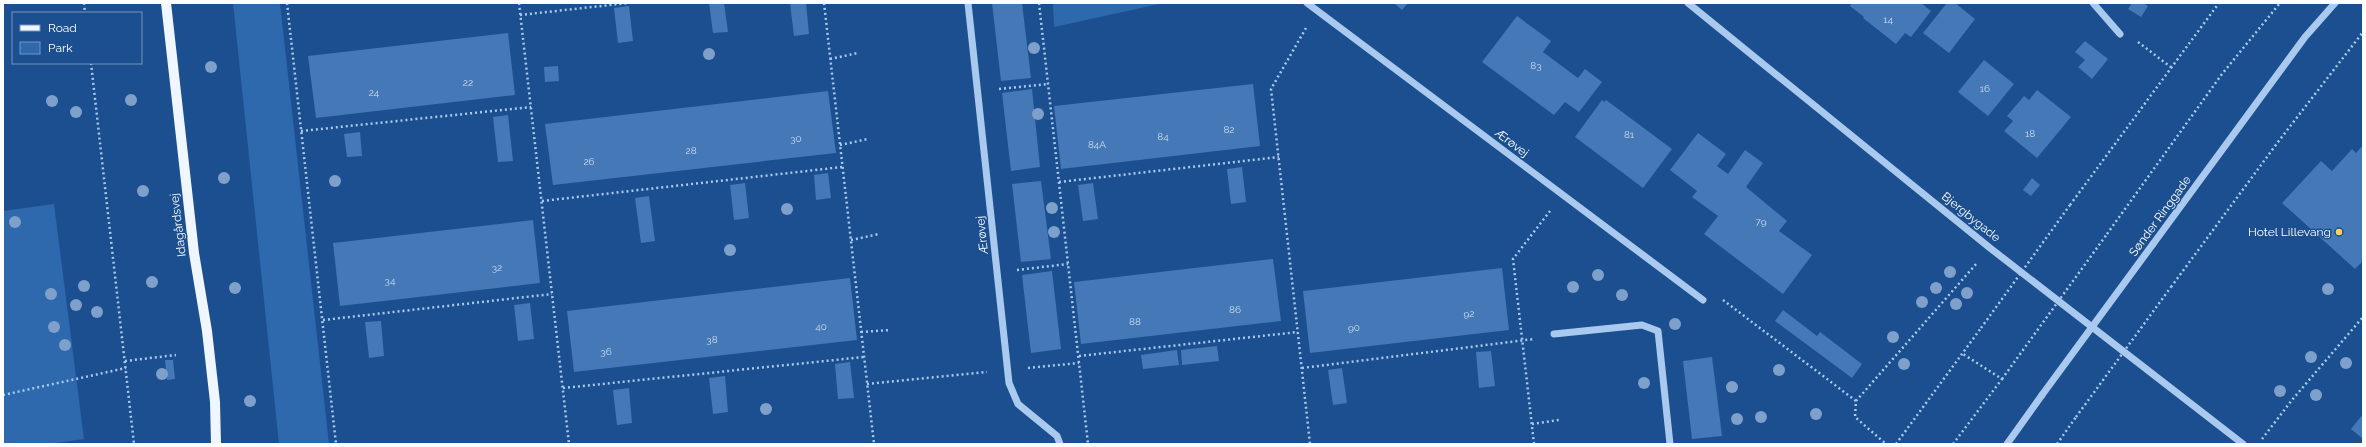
<svg xmlns="http://www.w3.org/2000/svg" width="2366" height="447" viewBox="0 0 2366 447" font-family="Raleway,sans-serif">
<style>
.green{fill:#2e69ad}
.building{fill:#4478b7}
.lines{fill:none;stroke-linecap:round;stroke-linejoin:round}
.path{stroke:#a9c9ee;stroke-width:2.5;stroke-dasharray:2 3;stroke-linecap:butt}
.minor{stroke:#a9c9ee;stroke-width:7}
.major{stroke:#f0f6ff;stroke-width:10}
.path-bridge{stroke:#a9c9ee;stroke-width:2.5;stroke-dasharray:2 3;stroke-linecap:butt}
.minor-bridge{stroke:#a9c9ee;stroke-width:7}
.tree{fill:#7ea0ca}
.poi-dot{fill:#ffd166;stroke:#1b4f8f;stroke-width:1.5}
.labels{text-anchor:middle;stroke-width:3;stroke-linejoin:round;paint-order:stroke}
.number-label{font-size:10px;fill:#d0dded}
.street-label{font-size:12px;fill:#fff;stroke:#1b4f8f}
.poi-label{font-size:12px;fill:#fff;stroke:#1b4f8f;text-anchor:end}
</style>
<rect width="100%" height="100%" fill="#1b4f8f"/>
<g class="green">
<path d="M233,3h47l49,441h-50z"/>
<path d="M1053,3h111l-110,24z"/>
<path d="M54,204l30,235 -35,5h-46v-233z"/>
</g>
<g class="building">
<path d="M709,3h15l4,29 -15,1z"/>
<path d="M790,3h16l3,31 -15,2z"/>
<path d="M992,3h30l9,75 -30,3z"/>
<path d="M1394,3h14l-6,7z"/>
<path d="M1852,3h69l10,8 -20,26 -6,-4 -9,11 -33,-26 1,-1 -14,-11z"/>
<path d="M1947,3h8l20,16 -26,34 -26,-20z"/>
<path d="M2132,3h11l5,3 -7,11 -13,-8z"/>
<path d="M629,6l4,35 -15,2 -4,-35z"/>
<path d="M1517,16l34,25 -8,11 35,26 7,-9 17,13 -23,30 -14,-10 -11,13 -72,-53z"/>
<path d="M508,33l7,62 -199,23 -8,-62z"/>
<path d="M2085,41l23,18 -16,20 -14,-12 7,-7 -10,-8z"/>
<path d="M1984,60l30,24 -26,32 -30,-24z"/>
<path d="M558,66l1,15 -14,1 -1,-15z"/>
<path d="M1253,84l7,62 -199,23 -7,-63z"/>
<path d="M1032,89l8,78 -29,4 -9,-78z"/>
<path d="M2037,90l34,27 -34,41 -33,-27 9,-10 -6,-5 17,-20 5,4z"/>
<path d="M828,91l8,62 -283,32 -8,-61z"/>
<path d="M1602,100l2,2 2,-2 66,49 -29,39 -68,-51z"/>
<path d="M508,115l5,46 -15,1 -5,-45z"/>
<path d="M360,132l2,24 -15,1 -3,-23z"/>
<path d="M1698,133l28,21 -9,12 11,8 17,-24 18,13 -17,24 41,34 -8,10 33,24 -29,39 -79,-60 14,-18 -26,-19 5,-6 -27,-21z"/>
<path d="M2363,145v116l-8,8 -73,-66 39,-42 11,10 20,-22 4,4z"/>
<path d="M1242,167l4,35 -15,2 -4,-35z"/>
<path d="M828,173l3,25 -15,2 -2,-25z"/>
<path d="M2032,178l8,7 -9,11 -8,-6z"/>
<path d="M1041,181l10,78 -30,3 -9,-78z"/>
<path d="M745,183l4,35 -15,2 -4,-35z"/>
<path d="M1093,183l5,36 -15,2 -5,-36z"/>
<path d="M649,196l6,45 -14,2 -6,-45z"/>
<path d="M533,220l7,63 -200,23 -7,-63z"/>
<path d="M1273,259l8,62 -200,23 -7,-62z"/>
<path d="M1502,268l7,62 -199,23 -7,-62z"/>
<path d="M1052,271l9,78 -30,4 -9,-78z"/>
<path d="M850,278l7,62 -283,32 -7,-61z"/>
<path d="M530,303l4,36 -16,2 -4,-36z"/>
<path d="M1783,310l34,26 3,-4 42,32 -10,14 -77,-57z"/>
<path d="M381,321l3,35 -15,2 -4,-36z"/>
<path d="M1217,346l2,15 -37,4 -1,-15z"/>
<path d="M1177,350l2,15 -36,4 -2,-14z"/>
<path d="M1491,351l4,35 -16,2 -3,-36z"/>
<path d="M1712,357l10,79 -30,3 -9,-78z"/>
<path d="M165,360h8l2,19 -8,1z"/>
<path d="M850,362l4,36 -16,1 -3,-35z"/>
<path d="M1342,368l5,35 -14,2 -5,-35z"/>
<path d="M725,376l3,36 -15,2 -4,-36z"/>
<path d="M629,388l3,35 -15,2 -4,-35z"/>
<path d="M2363,414v25l-12,-10z"/>
</g>
<g class="lines">
<g class="path">
<path d="M84,3l1,10"/>
<path d="M287,3l49,441"/>
<path d="M519,3l50,441"/>
<path d="M824,3l50,441"/>
<path d="M1039,3l49,441"/>
<path d="M520,15l108,-12"/>
<path d="M1306,28l-35,61 39,355"/>
<path d="M2138,42l34,26"/>
<path d="M830,59l28,-6"/>
<path d="M91,63l43,381"/>
<path d="M999,89l49,-5"/>
<path d="M301,131l230,-24"/>
<path d="M840,145l28,-6"/>
<path d="M1059,182l220,-25"/>
<path d="M542,201l300,-34"/>
<path d="M2070,205l149,-202"/>
<path d="M2107,234l115,-160 58,-71"/>
<path d="M851,240l28,-6"/>
<path d="M1017,270l51,-6"/>
<path d="M2171,287l107,-145 85,-110"/>
<path d="M1723,300l133,101 -1,16 31,27"/>
<path d="M323,320l229,-26"/>
<path d="M861,332l29,-2"/>
<path d="M1079,356l219,-24"/>
<path d="M125,361l51,-6"/>
<path d="M1028,368l51,-5"/>
<path d="M1302,368l232,-29"/>
<path d="M867,384l120,-12"/>
<path d="M563,388l301,-31"/>
<path d="M3,395l123,-27"/>
<path d="M1856,401l121,-138"/>
<path d="M1532,424l27,-4"/>
<path d="M2262,439l30,-39 71,-83"/>
<path d="M1534,444l-21,-185 37,-48"/>
<path d="M1896,444l85,-116"/>
<path d="M1953,444l49,-65 -39,-25"/>
<path d="M2057,444l19,-27"/>
</g>
<g class="minor">
<path d="M968,3l41,380 9,21 39,32 3,8"/>
<path d="M1307,3l396,297"/>
<path d="M1688,3l302,245 253,196"/>
<path d="M2093,3l27,31"/>
<path d="M2153,244l152,-207 30,-34"/>
<path d="M1554,334l88,-9 16,6 12,113"/>
<path d="M2007,444l35,-49"/>
</g>
<path class="major" d="M166,3l28,250 13,78 8,71 1,42"/>
<g class="path-bridge">
<path d="M1981,328l89,-123"/>
<path d="M2002,379l105,-145"/>
<path d="M2076,417l95,-130"/>
</g>
<path class="minor-bridge" d="M2042,395l111,-151"/>
</g>
<g class="tree">
<circle cx="1034" cy="48" r="6"/>
<circle cx="709" cy="54" r="6"/>
<circle cx="211" cy="67" r="6"/>
<circle cx="131" cy="100" r="6"/>
<circle cx="52" cy="101" r="6"/>
<circle cx="76" cy="112" r="6"/>
<circle cx="1038" cy="114" r="6"/>
<circle cx="224" cy="178" r="6"/>
<circle cx="335" cy="181" r="6"/>
<circle cx="143" cy="191" r="6"/>
<circle cx="1052" cy="208" r="6"/>
<circle cx="787" cy="209" r="6"/>
<circle cx="15" cy="222" r="6"/>
<circle cx="1054" cy="232" r="6"/>
<circle cx="730" cy="250" r="6"/>
<circle cx="1950" cy="272" r="6"/>
<circle cx="1598" cy="275" r="6"/>
<circle cx="152" cy="282" r="6"/>
<circle cx="84" cy="286" r="6"/>
<circle cx="1573" cy="287" r="6"/>
<circle cx="235" cy="288" r="6"/>
<circle cx="1936" cy="288" r="6"/>
<circle cx="2328" cy="289" r="6"/>
<circle cx="1967" cy="293" r="6"/>
<circle cx="51" cy="294" r="6"/>
<circle cx="1622" cy="295" r="6"/>
<circle cx="1922" cy="302" r="6"/>
<circle cx="1956" cy="304" r="6"/>
<circle cx="76" cy="305" r="6"/>
<circle cx="97" cy="312" r="6"/>
<circle cx="1675" cy="324" r="6"/>
<circle cx="54" cy="327" r="6"/>
<circle cx="1893" cy="337" r="6"/>
<circle cx="65" cy="345" r="6"/>
<circle cx="2311" cy="357" r="6"/>
<circle cx="2346" cy="363" r="6"/>
<circle cx="1904" cy="364" r="6"/>
<circle cx="1779" cy="370" r="6"/>
<circle cx="162" cy="374" r="6"/>
<circle cx="1644" cy="383" r="6"/>
<circle cx="1732" cy="387" r="6"/>
<circle cx="2280" cy="391" r="6"/>
<circle cx="2316" cy="395" r="6"/>
<circle cx="250" cy="401" r="6"/>
<circle cx="766" cy="409" r="6"/>
<circle cx="1816" cy="414" r="6"/>
<circle cx="1761" cy="417" r="6"/>
<circle cx="1737" cy="419" r="6"/>
</g>
<circle class="poi-dot" cx="2339" cy="232" r="4"/>
<g class="labels">
<g class="number-label">
<text x="1888" y="23">14</text>
<text x="1536" y="69">83</text>
<text x="468" y="86">22</text>
<text x="1985" y="92">16</text>
<text x="374" y="96">24</text>
<text x="1229" y="133">82</text>
<text x="2030" y="137">18</text>
<text x="1629" y="138">81</text>
<text x="1163" y="140">84</text>
<text x="796" y="142">30</text>
<text x="1097" y="148">84A</text>
<text x="691" y="154">28</text>
<text x="589" y="165">26</text>
<text x="1761" y="225">79</text>
<text x="497" y="271">32</text>
<text x="390" y="284">34</text>
<text x="1235" y="313">86</text>
<text x="1469" y="317">92</text>
<text x="1135" y="325">88</text>
<text x="821" y="330">40</text>
<text x="1354" y="331">90</text>
<text x="712" y="343">38</text>
<text x="606" y="355">36</text>
</g>
<g class="street-label">
<text transform="translate(1512 143) rotate(37)" y="4">Ærøvej</text>
<text transform="translate(2160 216) rotate(-54)" y="4">Sønder Ringgade</text>
<text transform="translate(1971 217) rotate(39)" y="4">Bjergbygade</text>
<text transform="translate(178 225) rotate(-97)" y="4">Idagårdsvej</text>
<text transform="translate(982 235) rotate(-96)" y="4">Ærøvej</text>
</g>
<g class="poi-label">
<text x="2331" y="236">Hotel Lillevang</text>
</g>
</g>
<rect width="2366" height="447" fill="none" stroke="#ffffff" stroke-width="8"/>
<rect x="12" y="12" width="130" height="52" fill="#1b4f8f" stroke="#7695bc"/>
<rect x="20" y="25" width="20" height="6" fill="#f0f6ff" stroke="#7695bc"/>
<text x="48" y="32" font-size="12" fill="#ffffff">Road</text>
<rect x="20" y="42" width="20" height="12" fill="#2e69ad" stroke="#7695bc"/>
<text x="48" y="52" font-size="12" fill="#ffffff">Park</text>
</svg>
